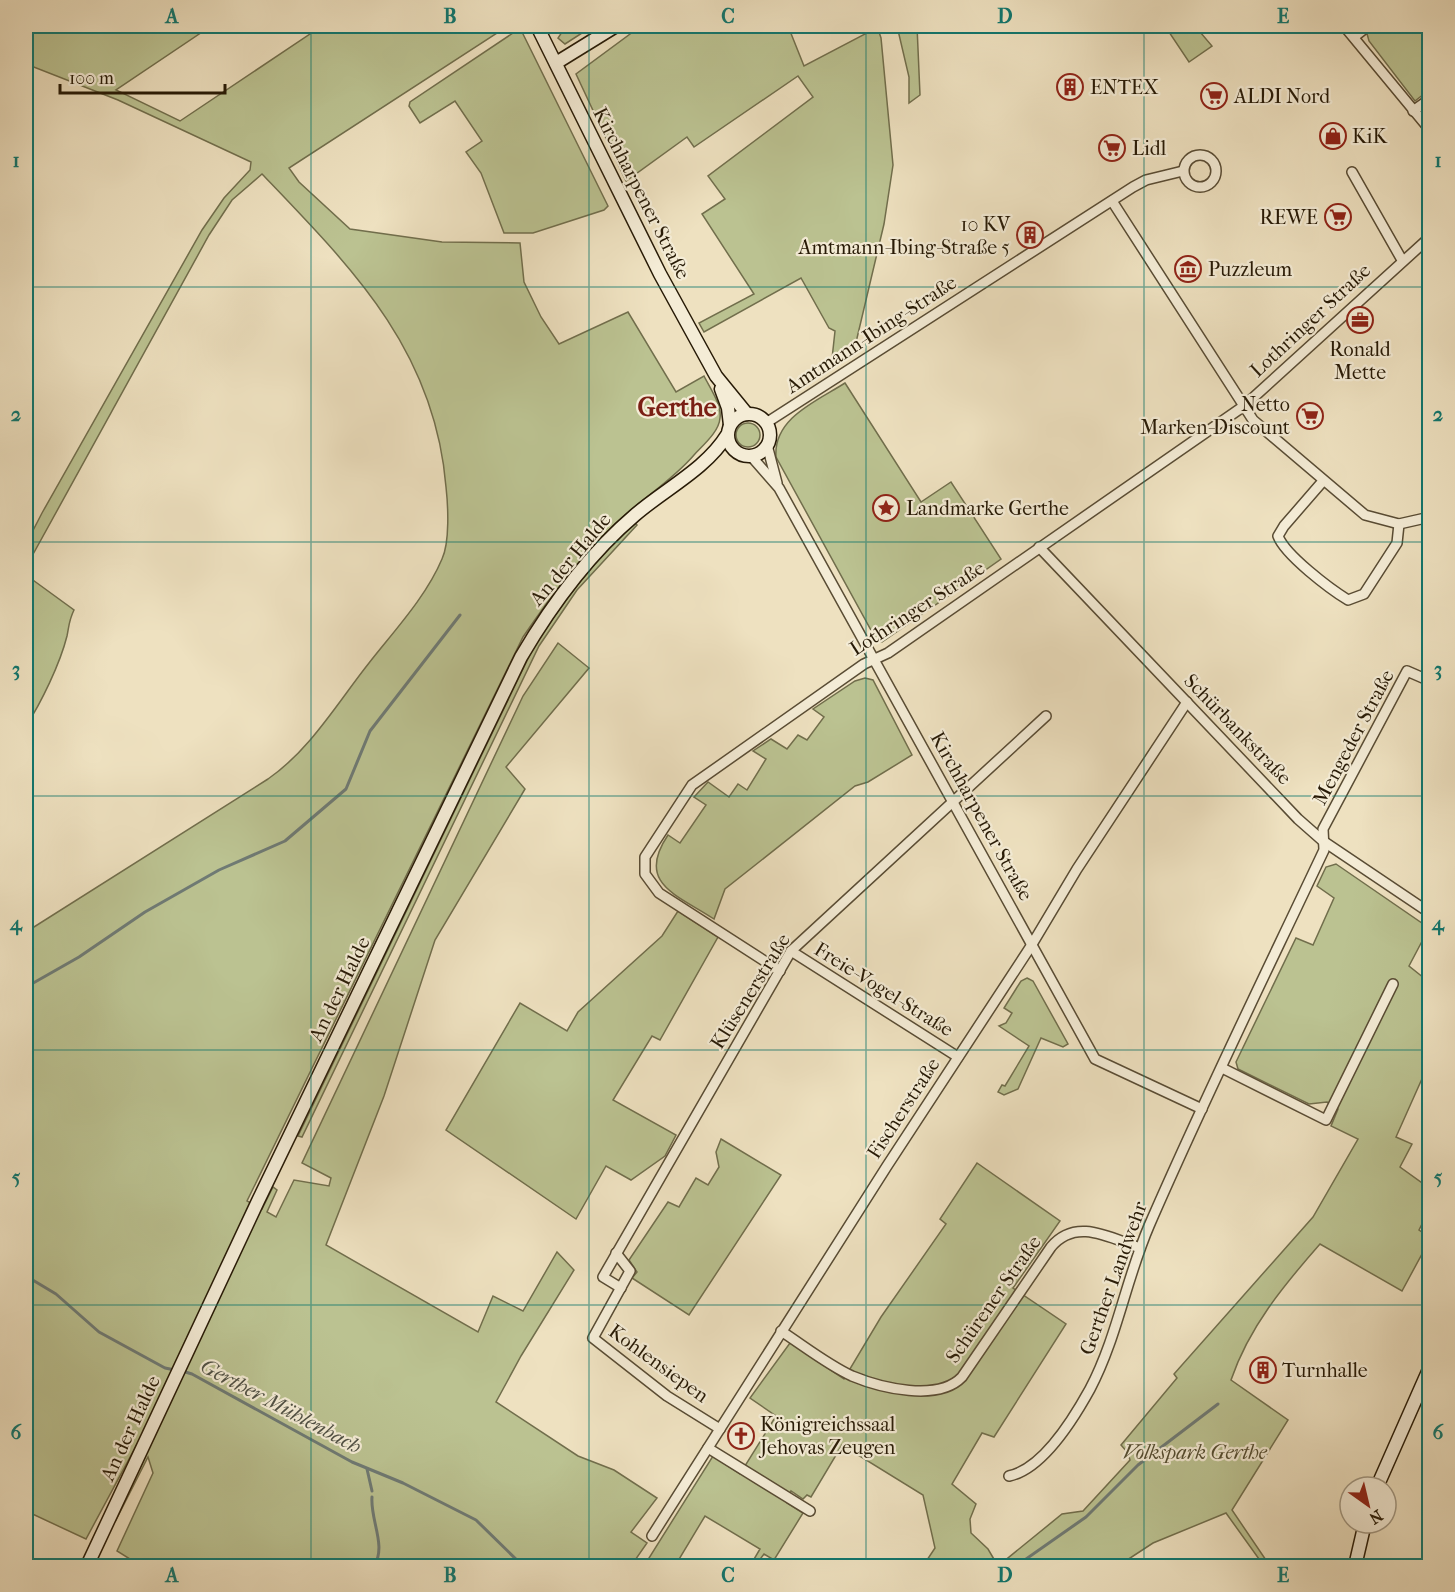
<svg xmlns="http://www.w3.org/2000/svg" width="1455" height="1592" viewBox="0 0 1455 1592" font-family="'IM FELL French Canon',serif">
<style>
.green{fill:#bbc291;stroke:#716e4c;stroke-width:1.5}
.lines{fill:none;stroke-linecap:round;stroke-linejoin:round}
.stream{stroke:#6f7a74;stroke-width:3}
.street-casing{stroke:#594c34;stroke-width:12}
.secondary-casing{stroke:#271a06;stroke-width:15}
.street{stroke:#f4ecd6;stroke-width:9}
.secondary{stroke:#f4ecd6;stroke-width:12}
.grid{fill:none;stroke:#0f766e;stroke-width:1.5;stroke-opacity:0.55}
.labels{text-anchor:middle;stroke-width:4.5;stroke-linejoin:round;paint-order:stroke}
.poi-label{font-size:20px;fill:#271a06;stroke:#f4ecd6;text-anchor:start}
.street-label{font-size:20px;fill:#271a06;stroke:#f4ecd6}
.park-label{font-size:20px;font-style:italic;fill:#534c30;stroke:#f4ecd6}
.water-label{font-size:21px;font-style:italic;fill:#515246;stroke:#f4ecd6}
.district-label{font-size:26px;font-weight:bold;fill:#7a1f14;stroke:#f4ecd6}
.neatline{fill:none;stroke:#0f766e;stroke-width:2}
.grid-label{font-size:20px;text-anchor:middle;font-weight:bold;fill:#0f766e}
</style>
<rect width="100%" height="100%" fill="#eee1c0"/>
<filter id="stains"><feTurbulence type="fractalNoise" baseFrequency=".00333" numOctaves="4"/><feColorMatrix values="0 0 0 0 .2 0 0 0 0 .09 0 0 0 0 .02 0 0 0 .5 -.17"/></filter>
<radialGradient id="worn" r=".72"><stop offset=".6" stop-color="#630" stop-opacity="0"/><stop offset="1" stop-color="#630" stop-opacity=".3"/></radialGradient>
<g class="green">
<path d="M26,26h185l-95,64 64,31 142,-95h186l-219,142 10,14 51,47 92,13 78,1 4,39 17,35 18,27 69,-32 48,80 28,-16c6,12 18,29 16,42 -1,14 -17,27 -26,37 -22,26 -54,45 -79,69 -36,34 -65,73 -92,113l-276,564 15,8 11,-22 4,3 -10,22 9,5 18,-37 35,6 2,-8 -29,-15 221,-467 35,-53 31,25 -83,99 19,22 -90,151 -51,156 -58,149 152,87 15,-36 30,15 34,-59 17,18 -53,86 -25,46 82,54 36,14 43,28 -26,34 16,11 -16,23h-490l-24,-15 36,-78 -5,-16 -33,65 32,-70 -5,-17 -56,104 -60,-28v-579l242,-153c42,-29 70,-77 101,-116 25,-32 57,-66 73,-104 8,-17 6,-54 4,-72 -11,-137 -94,-219 -184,-313l-30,26 -23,35 -183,332v-23l16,-31 160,-283 22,-32 26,-28 1,-8 -133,-62 -92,-36z"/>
<path d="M566,26h27l-28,18 -7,-6z"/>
<path d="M641,26h147l16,40 65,-34 -2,-6h10l4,12 12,127 -9,59 -31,131 -22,13 4,-37 -6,-3 -28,-50 -97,54 -5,-9 55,-29 -52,-80 23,-15 -17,-23 105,-79 -15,-21 -104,71 -7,-10 -61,44 -50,-107z"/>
<path d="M897,26h20l3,69 -11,8v-26z"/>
<path d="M1165,26h30l17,20 -23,16z"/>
<path d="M1372,26h57v64l-14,11 -46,-60 -3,-11z"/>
<path d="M519,29l5,2 -1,3 85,172 -4,4 -71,23h-29l-23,-60 -15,-21 16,-11 -27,-40 -35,22 -11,-17 1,-4z"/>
<path d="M845,383l76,119 30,-20 50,77 -17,12 -3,-4 -20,14 3,4 -82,57 -5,-1 -101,-184c-3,-39 41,-56 69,-74z"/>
<circle cx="748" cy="435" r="12"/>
<path d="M635,523l2,2 -60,65 -38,56 -237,491 -4,-1 237,-492c30,-44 60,-86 100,-121z"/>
<path d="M26,575l48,35c-5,10 -5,16 -7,26 -7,28 -26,67 -41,90z"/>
<path d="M865,678l8,2 39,75 -44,27 -13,4 -130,103 -11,30c-36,-24 -79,-35 -46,-84l12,8 26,-38 -12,-8 14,-15 21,15 9,-13 9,6 19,-31 -13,-8 18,-12 16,10 11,-14 9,5 17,-23 -11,-8 42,-28z"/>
<path d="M1336,864l93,64 -20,38 20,16v81l-33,74 16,7 -12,23 29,21v22l-10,20 10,7v4l-27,50 -82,-47c-36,41 -71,83 -89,136l57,40 -56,90 38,56h-6l-38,-53 -73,30 -35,23h-195l12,-18 -12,-53 -81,-50 -31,52 -4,-2 -4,4 -12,-8 -4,12 16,10 -29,47 -10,-6 -9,12h-5l10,-17 -55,-33 -30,50h-31l69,-110 27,18 36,-58 -26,-18 40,-55 54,36 37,-62 65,-93 -6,-5 37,-56 83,58 -47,67 53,36 -72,113 -12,-4 -30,51 24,20 -6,15 1,14 17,16 10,17 64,-52 21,-3 47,-51 -2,-7 -7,-8 56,-67 -3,-4 139,-157 45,-78 -27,-13 7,-17 -11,-7 -18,2 -71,-35 -2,-7 60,-124 17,7 21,-47 -17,-12 9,-19z"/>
<path d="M678,911l40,26 -58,103 -8,-4 -39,64 63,35 -11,21 -34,24 -25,-14 -30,53 -130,-89 74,-127 47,28 11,-19 84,-76z"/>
<path d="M1027,978l6,3 35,63 -5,3 -22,-9 -23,51 -14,6 -6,-3 4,-7 3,1 24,-40 -30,-20 7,-3 6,-10 -8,-5 17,-27z"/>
<path d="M721,1139l60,36 -92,140 -57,-37 5,-6 -8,-12 39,-58 11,5 17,-29 12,7 11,-18 -3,-15z"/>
</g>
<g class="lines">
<g class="stream">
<path d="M28,986l51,-29 66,-45 74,-42 66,-29 61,-52 24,-58 90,-116"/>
<path d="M26,1276l30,18 43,38 66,36 10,2"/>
<path d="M182,1371l10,3 160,88 51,21 73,37 46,45"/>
<path d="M367,1469l5,22"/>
<path d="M372,1497c-2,23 15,49 2,69"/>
<path d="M1016,1566l70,-49 52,-52 80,-61"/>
</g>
<defs>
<g id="street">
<path d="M1344,26l86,104"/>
<path d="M1354,37l14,-11"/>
<path d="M1413,111l17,-12"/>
<circle cx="1200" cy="171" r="16"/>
<path d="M1352,172l50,88"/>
<path d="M1112,201l141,219 112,95 34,9 31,-7"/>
<path d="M766,423l367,-236 13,-7 37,-9"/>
<path d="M767,445l10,38"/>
<path d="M751,456l28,32 316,571 107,50"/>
<path d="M1323,481l-39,45 -6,10c7,19 52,53 70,64l16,-6 33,-51 2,-19"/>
<path d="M1039,547l259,272 25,22 107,72"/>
<path d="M791,951l167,106"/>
<path d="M780,971l-121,-78 -14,-19v-17l47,-72 172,-121 24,-11 356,-247 186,-169"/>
<path d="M1222,1068l104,52 67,-136"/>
<path d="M616,1253l14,18 -37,67 74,58 53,33"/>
<path d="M621,1288l-18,-11 188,-326 255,-235"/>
<path d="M781,1331c23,15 47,34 71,45 29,12 86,26 110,1l89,-130c25,-30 59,-9 89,1"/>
<path d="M708,1448l102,63"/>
<path d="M1009,1476c34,-7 65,-58 81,-87 27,-51 36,-110 59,-163 55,-127 116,-251 175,-376l-1,-21 84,-158 23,10"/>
<path d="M652,1536l235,-370 144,-220 46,-77 110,-167"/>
</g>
<g id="secondary">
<path d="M537,26l123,248 56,102 31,38"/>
<path d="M556,63l60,-37"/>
<path d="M721,389l7,19 2,17"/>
<circle cx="749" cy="435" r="21"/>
<path d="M1377,1487l53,-120"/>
<path d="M87,1566l171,-365 263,-544c31,-53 67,-102 114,-142 30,-26 71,-46 92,-80"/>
<path d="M1355,1566l10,-43"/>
</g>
</defs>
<use href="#street" class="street-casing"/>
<use href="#secondary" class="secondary-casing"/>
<use href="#street" class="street"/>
<use href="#secondary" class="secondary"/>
</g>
<path class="grid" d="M311,26v1540M589,26v1540M866,26v1540M1144,26v1540M26,287h1404M26,542h1404M26,796h1404M26,1050h1404M26,1305h1404"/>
<defs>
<symbol id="building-ring" viewBox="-11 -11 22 22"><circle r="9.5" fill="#f4ecd6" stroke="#8f2418" stroke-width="1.5"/><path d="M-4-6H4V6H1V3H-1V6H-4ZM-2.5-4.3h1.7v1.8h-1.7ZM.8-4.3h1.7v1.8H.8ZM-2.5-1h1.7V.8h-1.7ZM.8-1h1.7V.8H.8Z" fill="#8f2418"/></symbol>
<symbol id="supermarket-ring" viewBox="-11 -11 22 22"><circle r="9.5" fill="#f4ecd6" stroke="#8f2418" stroke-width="1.5"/><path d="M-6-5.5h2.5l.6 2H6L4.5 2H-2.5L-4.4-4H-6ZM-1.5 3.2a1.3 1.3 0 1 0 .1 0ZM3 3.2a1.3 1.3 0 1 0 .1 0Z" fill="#8f2418"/></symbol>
<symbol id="shop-ring" viewBox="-11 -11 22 22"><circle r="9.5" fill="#f4ecd6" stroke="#8f2418" stroke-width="1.5"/><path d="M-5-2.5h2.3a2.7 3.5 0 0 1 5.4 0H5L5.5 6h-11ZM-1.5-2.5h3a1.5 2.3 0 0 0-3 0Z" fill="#8f2418"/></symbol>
<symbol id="museum-ring" viewBox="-11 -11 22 22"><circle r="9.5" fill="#f4ecd6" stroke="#8f2418" stroke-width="1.5"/><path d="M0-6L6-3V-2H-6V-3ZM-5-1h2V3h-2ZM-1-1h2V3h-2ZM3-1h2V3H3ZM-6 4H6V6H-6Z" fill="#8f2418"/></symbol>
<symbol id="office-ring" viewBox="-11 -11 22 22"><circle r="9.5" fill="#f4ecd6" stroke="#8f2418" stroke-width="1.5"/><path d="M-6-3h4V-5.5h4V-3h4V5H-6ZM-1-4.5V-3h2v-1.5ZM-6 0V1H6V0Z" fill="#8f2418"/></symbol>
<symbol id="sight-ring" viewBox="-11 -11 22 22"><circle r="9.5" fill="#f4ecd6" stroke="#8f2418" stroke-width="1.5"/><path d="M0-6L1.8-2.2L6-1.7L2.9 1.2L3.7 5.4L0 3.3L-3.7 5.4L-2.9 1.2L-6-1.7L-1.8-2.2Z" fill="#8f2418"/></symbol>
<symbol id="church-ring" viewBox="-11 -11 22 22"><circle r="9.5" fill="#f4ecd6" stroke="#8f2418" stroke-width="1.5"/><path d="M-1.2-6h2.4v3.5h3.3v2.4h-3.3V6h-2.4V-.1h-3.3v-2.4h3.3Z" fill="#8f2418"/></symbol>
</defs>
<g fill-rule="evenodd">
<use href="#building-ring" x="1055" y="72" width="30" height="30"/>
<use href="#supermarket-ring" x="1199" y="81" width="30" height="30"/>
<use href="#shop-ring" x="1318" y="121" width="30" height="30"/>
<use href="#supermarket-ring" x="1097" y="133" width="30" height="30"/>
<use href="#supermarket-ring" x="1323" y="202" width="30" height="30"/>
<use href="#building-ring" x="1015" y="220" width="30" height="30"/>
<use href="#museum-ring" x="1173" y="254" width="30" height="30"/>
<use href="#office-ring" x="1345" y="305" width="30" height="30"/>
<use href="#supermarket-ring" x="1295" y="401" width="30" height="30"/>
<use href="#sight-ring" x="871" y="493" width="30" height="30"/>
<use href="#building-ring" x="1248" y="1355" width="30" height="30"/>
<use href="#church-ring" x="726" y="1421" width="30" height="30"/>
</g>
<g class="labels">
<g class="poi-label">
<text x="1090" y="94">ENTEX</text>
<text x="1234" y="103">ALDI Nord</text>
<text x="1352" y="143">KiK</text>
<text x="1132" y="155">Lidl</text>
<text x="1318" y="224" text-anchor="end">REWE</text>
<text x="1010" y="231" text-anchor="end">10 KV<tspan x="1010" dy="23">Amtmann-Ibing-Straße 5</tspan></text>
<text x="1208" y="276">Puzzleum</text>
<text x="1360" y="356" text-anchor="middle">Ronald<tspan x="1360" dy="23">Mette</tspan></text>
<text x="1290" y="411" text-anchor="end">Netto<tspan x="1290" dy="23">Marken-Discount</tspan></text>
<text x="906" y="515">Landmarke Gerthe</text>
<text x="1282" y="1377">Turnhalle</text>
<text x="760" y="1431">Königreichssaal<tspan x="760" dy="23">Jehovas Zeugen</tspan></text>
</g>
<g class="street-label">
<text transform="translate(642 193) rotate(63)" y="7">Kirchharpener Straße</text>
<text transform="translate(1310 320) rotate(-43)" y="7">Lothringer Straße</text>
<text transform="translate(871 334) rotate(-33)" y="7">Amtmann-Ibing-Straße</text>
<text transform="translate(570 559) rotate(-50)" y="7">An der Halde</text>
<text transform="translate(917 608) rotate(-33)" y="7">Lothringer Straße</text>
<text transform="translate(1238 729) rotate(46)" y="7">Schürbankstraße</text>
<text transform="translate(1353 737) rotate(-62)" y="7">Mengeder Straße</text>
<text transform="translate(982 816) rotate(61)" y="7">Kirchharpener Straße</text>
<text transform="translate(339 989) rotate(-64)" y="7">An der Halde</text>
<text transform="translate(884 989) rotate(32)" y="7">Freie-Vogel-Straße</text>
<text transform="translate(750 991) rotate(-58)" y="7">Klüsenerstraße</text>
<text transform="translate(903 1108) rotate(-57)" y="7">Fischerstraße</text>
<text transform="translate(1113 1278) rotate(-70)" y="7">Gerther Landwehr</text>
<text transform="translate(993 1299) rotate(-55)" y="7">Schürener Straße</text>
<text transform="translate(659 1363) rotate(36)" y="7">Kohlensiepen</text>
<text transform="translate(130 1428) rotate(-65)" y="7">An der Halde</text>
</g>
<g class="park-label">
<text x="1195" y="1459">Volkspark Gerthe</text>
</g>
<g class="water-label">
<text transform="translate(281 1406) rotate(28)" y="7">Gerther Mühlenbach</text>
</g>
<g class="district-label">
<text x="677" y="416">Gerthe</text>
</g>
</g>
<rect width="1455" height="1592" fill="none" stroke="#eee1c0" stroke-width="66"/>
<g transform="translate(1368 1505) rotate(146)"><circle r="28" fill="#f4ecd6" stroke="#a29883" stroke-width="1.5"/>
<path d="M0-4.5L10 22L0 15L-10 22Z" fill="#8f2418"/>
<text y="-9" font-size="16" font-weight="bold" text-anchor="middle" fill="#271a06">N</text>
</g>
<path d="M60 84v9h165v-9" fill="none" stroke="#271a06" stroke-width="3"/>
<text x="69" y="84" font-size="18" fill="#271a06" stroke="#f4ecd6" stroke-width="4.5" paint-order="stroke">100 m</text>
<rect x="33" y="33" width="1389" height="1526" class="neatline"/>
<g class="grid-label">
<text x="172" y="23">A</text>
<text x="450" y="23">B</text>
<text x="728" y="23">C</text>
<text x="1005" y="23">D</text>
<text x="1283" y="23">E</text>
<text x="16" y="167">1</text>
<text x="1438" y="167">1</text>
<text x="16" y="421">2</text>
<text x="1438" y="421">2</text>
<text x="16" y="676">3</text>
<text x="1438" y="676">3</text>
<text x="16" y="930">4</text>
<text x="1438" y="930">4</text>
<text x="16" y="1184">5</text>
<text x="1438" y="1184">5</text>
<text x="16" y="1439">6</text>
<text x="1438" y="1439">6</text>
<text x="172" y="1582">A</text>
<text x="450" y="1582">B</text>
<text x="728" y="1582">C</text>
<text x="1005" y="1582">D</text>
<text x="1283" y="1582">E</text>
</g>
<rect width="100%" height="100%" filter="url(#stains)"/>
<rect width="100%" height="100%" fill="url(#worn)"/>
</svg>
